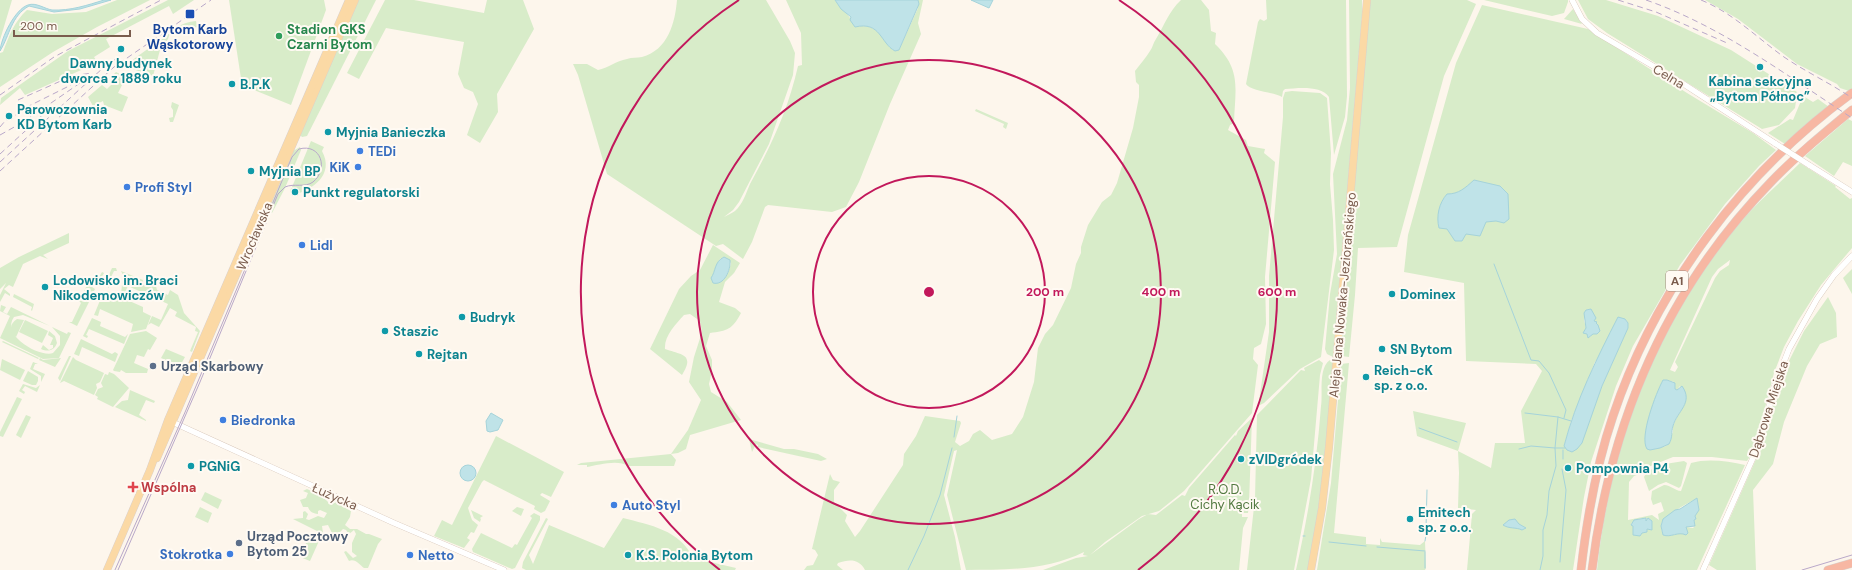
<svg xmlns="http://www.w3.org/2000/svg" width="1852" height="570" viewBox="0 0 1852 570" font-family="'DM Sans',sans-serif">
<style>
.green{fill:#d8ecc9;fill-rule:evenodd}
.water{fill:#bfe3e8;stroke:#a5d3da}
.lines{fill:none;stroke-linecap:round;stroke-linejoin:round}
.stream{stroke:#a5d3da;stroke-width:1}
.minor-casing{stroke:#d1beb0;stroke-width:6}
.major-casing{stroke:#dad1cd;stroke-width:8}
.highway-casing{stroke:#dad1cd;stroke-width:9}
.minor{stroke:#fff;stroke-width:5.5}
.major{stroke:#fbd9a5;stroke-width:7}
.highway{stroke:#f7b7a3;stroke-width:8}
.tram{stroke:#b9a8c9;stroke-width:1}
.rail{stroke:#b9a8c9;stroke-width:1;stroke-dasharray:6 4;stroke-linecap:butt}
.minor-bridge-casing{stroke:#d1beb0;stroke-width:6;stroke-linecap:butt}
.minor-bridge{stroke:#fff;stroke-width:5.5}
.ring{fill:none;stroke:#c2185b;stroke-width:2}
.transit-dot{fill:#1a4fb4;stroke:#fffaf3;stroke-width:1.5}
.leisure-dot{fill:#2e9e5b;stroke:#fffaf3;stroke-width:1.5}
.culture-dot{fill:#0f9aa8;stroke:#fffaf3;stroke-width:1.5}
.shop-dot{fill:#3f7fe0;stroke:#fffaf3;stroke-width:1.5}
.service-dot{fill:#5c6f8a;stroke:#fffaf3;stroke-width:1.5}
.health-dot{fill:#e0444e;stroke:#fffaf3;stroke-width:1.5}
.labels{text-anchor:middle;stroke-width:4;stroke-linejoin:round;paint-order:stroke}
.shield{fill:#fffaf3;stroke:#a28b7f;stroke-width:1}
.shield-label{font-size:12px;font-weight:bold;fill:#7a5c4d}
.transit-label{font-size:13px;font-weight:bold;fill:#164399;stroke:#fffaf3}
.leisure-label{font-size:13px;font-weight:bold;fill:#27864d;stroke:#fffaf3;text-anchor:start}
.culture-label{font-size:13px;font-weight:bold;fill:#0d838f;stroke:#fffaf3;text-anchor:start}
.street-label{font-size:13px;fill:#7a5c4d;stroke:#fffaf3}
.shop-label{font-size:13px;font-weight:bold;fill:#366cbe;stroke:#fffaf3;text-anchor:start}
.service-label{font-size:13px;font-weight:bold;fill:#4e5e75;stroke:#fffaf3;text-anchor:start}
.health-label{font-size:13px;font-weight:bold;fill:#be3a42;stroke:#fffaf3;text-anchor:start}
.park-label{font-size:13px;fill:#537a41;stroke:#fffaf3}
.centre{fill:#c2185b;stroke:#fffaf3;stroke-width:2}
.ring-label{font-size:12px;text-anchor:middle;font-weight:bold;fill:#c2185b;stroke:#fffaf3;stroke-width:4;stroke-linejoin:round;paint-order:stroke}
</style>
<rect width="100%" height="100%" fill="#fdf6ec"/>
<g class="green">
<path d="M0,0h12l-12,40z"/>
<path d="M117,0h33l-53,27 -44,25 -53,35v-34l3,-1c6,-16 11,-30 24,-42l25,4 34,-2z"/>
<path d="M168,0h26l-21,14 -4,-8 -63,33 4,8 -16,10 2,3 -8,7 -63,28 -5,-7 -20,17 1,-7 67,-47z"/>
<path d="M229,0h95l2,10 -35,95 -49,-20z"/>
<path d="M358,0h18l-69,136 -5,1 -2,-2z"/>
<path d="M385,0h29l70,13 3,-13h36l11,29 -37,65 1,18 -18,31 -13,-8 11,-31 -5,-12 -9,-4 -6,-14 6,-32 -78,-14 -27,51 -12,-6z"/>
<path d="M677,0h89l24,41 5,12 -2,22 -24,69 -30,58 -6,8 -9,7c4,-2 8,-4 11,-6 8,-7 11,-18 15,-27 22,-40 38,-74 48,-118l4,-1 -1,-32 -15,-33h49c7,12 14,12 20,27 21,-5 27,11 38,23h6l19,-42v-8h5l-5,23 3,11 -31,70 -31,78 -13,25 -14,5 -64,-7 -3,2 -13,35 -9,17 -20,-15 -7,2 -109,-72 -29,-99 -5,-11h14l11,6c10,-2 18,-9 29,-11 5,-2 10,-1 15,-2 26,-7 33,-34 35,-57z"/>
<path d="M1181,0h20l8,10 2,21 5,2 -1,11c27,26 20,45 19,79l-4,2 -2,5 18,10 2,6 17,3 -1,4 11,9 -10,115 1,47 -5,20 -7,4 -1,11 5,6 -6,48 -68,78 -25,20 -17,5 -37,26 -15,13 49,-36 9,-5 8,1 26,-20 3,1 4,-8 46,-53 1,1 2,-5 14,-13 -3,86 -1,9h-6v4h6l-5,11 -4,42h-196l33,-12 12,-2 -5,-1 1,-3c-36,18 -77,18 -118,18l-19,-75 10,-45 -3,1 -10,44 11,42 6,33h-96c-6,-11 -15,-11 -27,-7l-1,2 6,5h-39l3,-4 6,-1 5,-10 -3,-5 -3,-1 18,-75 3,6 7,2 -6,8v12l13,13 -2,6 10,16 5,-6 43,-66 1,-11 12,-18 9,-20 35,5 1,2 -6,19 5,4 9,-5 4,-7 7,-4 12,10 20,-6 11,-17 11,-35 4,-34 7,-14 8,-9 18,-37 5,-24 5,-11v-6l7,-22 14,-23 9,-7 6,-12 16,-55 6,-31v-12l-3,-3 -1,-11c5,-7 11,-13 15,-20 3,-4 3,-8 6,-12 8,-13 13,-28 25,-39z"/>
<path d="M1266,0h80l1,96 -2,21 -11,38 -5,-58c-8,-12 -31,-9 -44,-8l-2,2 -1,6c-9,-5 -32,-6 -36,-13l12,-62 2,-3 4,2 3,-2z"/>
<path d="M1349,0h13v16l-29,341 -6,-3 -2,-5 5,-55 7,-40 -4,-80 14,-54 3,-32z"/>
<path d="M1370,0h97l9,4 -32,72 -47,171 -39,1 -3,47 -6,62 -8,-1 1,-25z"/>
<path d="M1484,0h84v2l-4,11 -12,3z"/>
<path d="M1578,0h28l52,16 73,34 66,42 -4,5 3,4 -1,7 -16,17 -17,4 -155,-96 -19,-14z"/>
<path d="M1705,0h147v89l-3,2 -9,-3 -3,-4 -40,-20 -59,-45z"/>
<path d="M1482,5l106,24 99,64 66,40 23,17 -17,16 -34,38 -45,61 -47,81 -17,40 -25,76 -7,35 -11,73h-106l5,-56 4,-4 -18,-2 1,-35 -1,-22 -41,-15 -4,-25 53,12 -8,28 33,17 4,-25h30l-4,-32 21,-40 -6,-7 -70,-3 -2,-78 -60,-11 4,-37 48,-172zM1589,309l5,6v5l2,2 -6,15 -5,-6 1,-3 -2,-8 2,-10zM1625,319l3,4v5l-26,58 -38,60 7,-25 24,-59z"/>
<path d="M1573,9l9,15 -18,-5z"/>
<path d="M196,21l1,6 -24,8c1,-10 14,-13 23,-14z"/>
<path d="M170,33l-2,6 -8,11 -7,26 -29,-10z"/>
<path d="M116,72l10,5 -8,16 10,4 -6,15 -18,-7 -1,-4 -10,5 -5,-9 14,-12 5,4 8,-8 -4,-4z"/>
<path d="M1292,91l28,2 7,5 4,55 -1,31 3,36 1,30 -13,107 -21,12 -36,34 -4,2 -1,-4 10,-69v-56l14,-159v-19l2,-6z"/>
<path d="M1803,96l10,6 5,-3 11,8 -44,37 -17,-11 22,-14 3,1z"/>
<path d="M172,102l7,3 -6,17h-3l-1,-4 4,-1v-7l-2,-3z"/>
<path d="M976,109l32,14 -2,6 -3,-2 1,-3 -29,-13z"/>
<path d="M1848,119l4,2v45l-9,-4 -9,14 -29,-20z"/>
<path d="M311,141l13,6 -2,4c13,24 -10,39 -29,44l-3,-3 1,-4 4,2 -2,3h2l4,-3 -7,-3z"/>
<path d="M300,147l1,3 -16,38 -13,25 -4,-1 25,-61z"/>
<path d="M1800,163l36,23 -1,1 15,12 2,-1v50l-31,37 -23,36 -14,26 -10,26 -16,62 -9,23 -2,3 -35,-4h-39l-30,12 -1,4 -8,3 -5,6 -1,38 24,-5 7,5 -1,-6 6,-3 -3,-9 -8,3 -2,-6 1,-8 12,-6c7,0 11,6 17,6l10,-28c16,-5 37,-2 54,2l-48,105h-100c13,-126 60,-250 143,-347 18,-22 40,-40 60,-60zM1730,260l-1,5 -9,6 -5,7 -40,84 3,5 -3,5 -5,-2 42,-93 6,-8zM1667,380l7,2 1,7 2,1 3,-4 6,14 -11,21 -2,5v6l-7,14 -16,4zM1697,499l2,9 -4,8 1,4h-2l1,6 -2,2 -7,-1v3c-4,3 -18,7 -23,5 -1,-4 -3,-9 -1,-13 1,-5 30,-22 35,-23zM1646,518v3l1,-3 5,3v9l-5,-1 -1,3 -13,3v-9l-2,-2 7,-5z"/>
<path d="M69,233v10l-26,12 5,4 -8,-3 -17,8 -10,23 -4,-2 -5,4 6,5v2l-5,-3 -5,9v-7l6,-12 -6,6v-21l19,-11z"/>
<path d="M713,245l27,18 -6,10 -9,9 -6,20 16,6 6,5c-8,16 -14,18 -31,20l-4,13 6,14v11l-3,13 2,8 16,10 14,18 -51,15 -4,14 -8,4 -7,1 5,6 -2,6h-46c-10,-7 -30,-1 -41,1v-2h-10l4,-2 90,-9 17,-24 13,-30 -12,-18 5,-25 8,-25 -2,-11 -10,-7 -6,1c-8,9 -20,21 -19,34 17,6 30,5 17,26l-32,-26 29,-60 12,-13 9,-6zM724,257l7,6c-3,11 -5,18 -18,20v-6l7,-18z"/>
<path d="M112,268h4l1,3h-3l-7,14 2,1v2l-4,-4z"/>
<path d="M1852,269v25l-9,-16z"/>
<path d="M121,271l22,9 -1,4 2,1 3,-3 9,4 1,4 11,5 2,-5 8,5 6,18 16,18 -8,21 -2,-1 8,-19 -3,-1 1,-4 -21,-11 2,-4 -7,-4 -11,19 -8,-4 -3,2 4,-9 9,4 7,-16 -40,-18 -3,6 5,2 -1,3 -8,-3 2,-19z"/>
<path d="M71,272l16,8 1,-3v2l8,4 6,-11 2,1 -7,12z"/>
<path d="M89,285l6,4 -5,10 -4,-1 3,-5 -3,-2 -2,3 2,1 -1,2 -3,-1 4,-9z"/>
<path d="M107,291l36,16v5l8,4 -5,13 -15,3 2,-8 -33,-15 -2,7 -4,-1 7,-17z"/>
<path d="M14,294l20,10 -2,7 -1,-1 1,-3 -19,-10z"/>
<path d="M1828,297l8,16 1,24 -17,7 -13,22 -23,56 -11,42 -20,26 3,80h-39l-8,-5 52,-117 13,-45 13,-38 17,-34z"/>
<path d="M83,300l6,2 -12,24 -8,-4h3l9,-19 -2,-2z"/>
<path d="M1,305l5,2 -3,5 4,2 4,-7 39,19 -27,-11 -9,2c-14,19 27,41 39,36l7,-8v-9l-8,-9 15,7 1,-2 3,1 -12,25 -16,1 -43,-21 10,-22 -10,-5z"/>
<path d="M92,318l9,4 -1,4 25,11 3,-3 -4,10 -35,-15 -3,6 2,1 -1,2 -4,-2z"/>
<path d="M17,319l7,1 -8,17c-7,-5 -7,-13 1,-18z"/>
<path d="M25,320l23,11 -6,12 -23,-11z"/>
<path d="M49,331l6,5 2,7c-3,8 -9,9 -16,6l2,-4 6,5 4,-2v-3h-3l3,-7 -5,-3z"/>
<path d="M146,331l11,7 -7,12 -2,-1 -4,8 -7,-2 -3,8 14,6 -1,4h-21l-5,-3 -1,2 -6,-1 -1,-1 17,-36z"/>
<path d="M81,339l31,15 3,-2 3,2 -3,8 -33,-15 -3,9 -5,-2z"/>
<path d="M3,341l36,17 -1,1 -36,-17z"/>
<path d="M166,349l19,8 -5,9 -19,-8z"/>
<path d="M69,356h2l-11,25 -2,-3z"/>
<path d="M73,357l3,3 28,13 -4,9 -4,2 1,4 -3,7 -30,-14 -4,2z"/>
<path d="M40,358l3,2 18,-2 -6,9 -16,-7z"/>
<path d="M2,359l23,11 -5,10 -20,-10z"/>
<path d="M1319,360l4,3 -3,12 -9,104 -17,91h-47l8,-72 2,-83 44,-45 4,1 -1,-3z"/>
<path d="M1330,360h3l-8,104 -8,55 -9,51h-12c12,-54 21,-108 25,-164 2,-12 -3,-38 9,-46z"/>
<path d="M33,362l5,2h-3l-2,5 12,5 -4,8v-6l-11,-7z"/>
<path d="M1349,363l-15,170 32,4v7l14,1v-7l2,4 38,3 5,-4 1,27 -1,2h-108l14,-87 10,-119z"/>
<path d="M28,371l10,6v4l-2,4h-4l-9,-4z"/>
<path d="M109,372l5,2 15,14 -16,19 -16,-8 1,-2 -3,-2 3,-6 5,-2 -2,-4 4,-9 3,1z"/>
<path d="M23,384l13,4 4,-3 -3,7 -12,-6 -3,4 3,2 -1,2 -5,-3z"/>
<path d="M130,390l25,11 -1,2 -8,-3 -7,15 7,5v1l-31,-14 7,-6 6,-1z"/>
<path d="M17,397l5,2 -19,38 -3,-1v-4z"/>
<path d="M26,415l5,2 -10,21 -5,-3z"/>
<path d="M496,436l68,36 -13,25 -9,-4 -2,2 10,6 -5,10 -4,2 -7,-4 1,-3 -51,-26 -2,2 -14,26 4,12 6,5 -4,8 -3,-1 -4,6 3,2 -6,8 -30,-12 8,-16 10,5z"/>
<path d="M749,439l35,10h10l24,5 9,5 -6,2 -63,-14v-2l-2,-1 -4,8z"/>
<path d="M1684,461l3,2 -6,23 -2,2 -13,-6 -8,3 -9,6 -5,-14 3,-6 18,-7z"/>
<path d="M307,489l15,7 8,8 7,-2 14,9 -1,6 -5,8 5,4h7l9,5h3l13,5 -4,5 -10,24h-4c-4,-3 -9,-10 -15,-7l-5,-9 2,-1 7,7 4,-2 -5,-4v-9l4,-9 -2,-4 -5,4 -3,-4 -3,-1 -5,5 -1,4 -4,1 -2,-2 1,-4 -4,-8 -6,1 1,7h-2l-28,-14 10,-1v-6l2,-1 3,3 -2,5 3,1 9,-4 6,2 3,-5 -7,-3 -2,1v3c-6,-1 -8,-2 -10,-7h-5l-3,-7 6,-2 2,-5 -5,-2z"/>
<path d="M205,492l17,8 -4,9 -17,-9z"/>
<path d="M200,507l12,6 -4,10 -13,-6z"/>
<path d="M517,507l7,2 -3,7 -9,-5z"/>
<path d="M471,510l12,6 -3,2 1,1 -1,3 -6,-4z"/>
<path d="M534,513l6,3v4l-25,48 -3,1 -39,-17 -1,-3 9,-16 31,15 3,-4 2,1 15,-27 -2,-2z"/>
<path d="M546,518l2,1 -19,36 4,9 16,-39 55,23 19,-30c27,7 57,12 70,40l43,10 -1,2h-209l-4,-2 1,-6z"/>
<path d="M309,536l10,5 -9,20 -10,-4z"/>
</g>
<g class="water">
<path d="M104,0h7l-31,9 -26,3 -25,-6c-18,10 -19,29 -29,45 1,-13 15,-42 28,-46 8,-3 17,4 24,5 18,1 36,-5 52,-10z"/>
<path d="M835,0h83l1,4 -20,46 -4,1c-15,-8 -14,-30 -40,-24l-5,-7 1,-3 -10,-8z"/>
<path d="M971,0h22l-4,8z"/>
<path d="M1474,180l26,6 8,8 1,25 -5,4 -8,-2 -10,1 -6,14 -14,-2 -4,7h-7l-8,-12 -8,-1c-3,-12 0,-25 8,-34 12,0 18,-6 27,-14z"/>
<path d="M724,257l6,3c1,10 -6,26 -17,23l-2,-5c5,-7 3,-16 13,-21z"/>
<path d="M1591,309l5,9 -2,3 3,1 -1,1 2,2 2,6 -3,3h-4l-5,4 -1,-4 -4,-1 3,-5 -2,-15 2,-3z"/>
<path d="M1618,317l7,2 3,4v5l-26,58 -20,57 -5,6 -5,3 -5,-2 -3,-4c12,-46 33,-88 54,-129z"/>
<path d="M1663,380h4l8,3v6l2,1 5,-4c12,17 -5,25 -9,40 -2,6 0,11 -4,18l-9,4 -10,2 -3,-1c-8,-12 9,-56 16,-69z"/>
<path d="M491,413l12,7 -5,10 -8,2 -3,-1 -1,-10z"/>
<circle cx="468" cy="473" r="8"/>
<path d="M1697,498l2,12 -4,6 1,3 -2,1 1,6 -9,1 2,6 -2,2c-8,-4 -15,3 -23,0l-2,-9 2,-7 12,-9 5,-1z"/>
<path d="M1646,518v3l2,-3 4,3v9l-5,-1v3l-5,1 -2,3 -7,-1v-9l-2,-1 3,-5z"/>
<path d="M1515,519l4,5 7,4 -4,2c-6,-3 -13,-1 -19,-5l6,-5z"/>
</g>
<g class="lines">
<g class="stream">
<path d="M1494,264l37,96 8,1 10,12 17,37 -2,8"/>
<path d="M1525,413l33,4 13,4"/>
<path d="M1419,428l38,14"/>
<path d="M954,437l3,-21"/>
<path d="M1519,449l12,-3 24,2 3,-31"/>
<path d="M1563,459v-9"/>
<path d="M1426,528l1,-38"/>
<path d="M1303,536h2"/>
<path d="M1425,541l1,-6"/>
<path d="M1329,542l37,4"/>
<path d="M1377,547l48,4"/>
<path d="M1425,552v16"/>
<path d="M1560,562l6,-72 -4,-21"/>
<path d="M908,570l16,-34 16,-41 12,-47"/>
<path d="M1540,570l3,-14v-26l4,-15 2,-24 7,-25 -1,-18h10"/>
</g>
<defs>
<g id="minor">
<path d="M1572,0l10,19 15,14 85,50 94,61"/>
<path d="M1809,165l43,27"/>
<path d="M170,421l224,102 110,47"/>
<path d="M1703,570l58,-130 12,-50 16,-41 28,-50 17,-24 18,-19"/>
</g>
<g id="major">
<path d="M157,458l198,-458"/>
<path d="M107,570l43,-100 18,-50 181,-420"/>
<path d="M1311,570l11,-62 7,-61 38,-447"/>
</g>
<g id="highway">
<path d="M1581,570c6,-52 15,-104 32,-154 43,-128 129,-243 239,-323"/>
<path d="M1592,570c18,-148 74,-280 179,-388 25,-26 53,-49 81,-72"/>
<path d="M1828,570l24,-7"/>
</g>
</defs>
<use href="#minor" class="minor-casing"/>
<use href="#major" class="major-casing"/>
<use href="#highway" class="highway-casing"/>
<use href="#minor" class="minor"/>
<use href="#major" class="major"/>
<use href="#highway" class="highway"/>
<g class="tram">
<path d="M115,570l71,-160 106,-253 7,-8c22,-6 30,20 14,33 -8,6 -19,1 -28,5l-7,7 -78,188 -82,188"/>
<path d="M1802,570l50,-15"/>
</g>
<g class="rail">
<path d="M1618,0l38,12 71,31"/>
<path d="M1646,0c75,26 140,75 206,118"/>
<path d="M1701,0c32,13 55,37 83,57 22,15 46,26 68,41"/>
<path d="M0,95l54,-38 107,-57"/>
<path d="M18,100l54,-24 20,-3"/>
<path d="M17,112l54,-27"/>
<path d="M0,127l5,-6 18,-10"/>
<path d="M0,135l25,-14 55,-38"/>
<path d="M0,154l46,-42"/>
<path d="M0,162l103,-94 17,-12"/>
<path d="M0,171l114,-104 97,-67"/>
</g>
<defs>
<path id="minor-bridge" d="M1776,144l33,21"/>
</defs>
<use href="#minor-bridge" class="minor-bridge-casing"/>
<use href="#minor-bridge" class="minor-bridge"/>
</g>
<g class="ring">
<circle cx="929" cy="292" r="116"/>
<circle cx="929" cy="292" r="232"/>
<path d="M720 570A348 348 0 0 1 739 0M1119 0A348 348 0 0 1 1138 570"/>
</g>
<rect class="transit-dot" x="185" y="9" width="10" height="10" rx="2"/>
<circle class="leisure-dot" cx="279" cy="36" r="4"/>
<g class="culture-dot">
<circle cx="121" cy="49" r="4"/>
<circle cx="1760" cy="67" r="4"/>
<circle cx="232" cy="84" r="4"/>
<circle cx="9" cy="116" r="4"/>
<circle cx="328" cy="132" r="4"/>
<circle cx="251" cy="171" r="4"/>
<circle cx="295" cy="192" r="4"/>
<circle cx="45" cy="287" r="4"/>
<circle cx="1392" cy="294" r="4"/>
<circle cx="462" cy="317" r="4"/>
<circle cx="385" cy="331" r="4"/>
<circle cx="1382" cy="349" r="4"/>
<circle cx="419" cy="354" r="4"/>
<circle cx="1366" cy="377" r="4"/>
<circle cx="1241" cy="459" r="4"/>
<circle cx="191" cy="466" r="4"/>
<circle cx="1568" cy="468" r="4"/>
<circle cx="1410" cy="519" r="4"/>
<circle cx="628" cy="555" r="4"/>
</g>
<g class="shop-dot">
<circle cx="360" cy="151" r="4"/>
<circle cx="358" cy="167" r="4"/>
<circle cx="127" cy="187" r="4"/>
<circle cx="302" cy="245" r="4"/>
<circle cx="223" cy="420" r="4"/>
<circle cx="614" cy="505" r="4"/>
<circle cx="230" cy="554" r="4"/>
<circle cx="410" cy="555" r="4"/>
</g>
<g class="service-dot">
<circle cx="153" cy="366" r="4"/>
<circle cx="239" cy="543" r="4"/>
</g>
<path class="health-dot" d="M131 481h4v4h4v4h-4v4h-4v-4h-4v-4h4z"/>
<g class="labels">
<rect class="shield" x="1666" y="271" width="22" height="20" rx="3"/>
<g class="shield-label">
<text x="1677" y="285">A1</text>
</g>
<g class="transit-label">
<text x="190" y="34">Bytom Karb<tspan x="190" dy="15">Wąskotorowy</tspan></text>
</g>
<g class="leisure-label">
<text x="287" y="34">Stadion GKS<tspan x="287" dy="15">Czarni Bytom</tspan></text>
</g>
<g class="culture-label">
<text x="121" y="68" text-anchor="middle">Dawny budynek<tspan x="121" dy="15">dworca z 1889 roku</tspan></text>
<text x="1760" y="86" text-anchor="middle">Kabina sekcyjna<tspan x="1760" dy="15">„Bytom Północ”</tspan></text>
<text x="240" y="89">B.P.K</text>
<text x="17" y="114">Parowozownia<tspan x="17" dy="15">KD Bytom Karb</tspan></text>
<text x="336" y="137">Myjnia Banieczka</text>
<text x="259" y="176">Myjnia BP</text>
<text x="303" y="197">Punkt regulatorski</text>
<text x="53" y="285">Lodowisko im. Braci<tspan x="53" dy="15">Nikodemowiczów</tspan></text>
<text x="1400" y="299">Dominex</text>
<text x="470" y="322">Budryk</text>
<text x="393" y="336">Staszic</text>
<text x="1390" y="354">SN Bytom</text>
<text x="427" y="359">Rejtan</text>
<text x="1374" y="375">Reich-cK<tspan x="1374" dy="15">sp. z o.o.</tspan></text>
<text x="1249" y="464">zVIDgródek</text>
<text x="199" y="471">PGNiG</text>
<text x="1576" y="473">Pompownia P4</text>
<text x="1418" y="517">Emitech<tspan x="1418" dy="15">sp. z o.o.</tspan></text>
<text x="636" y="560">K.S. Polonia Bytom</text>
</g>
<g class="street-label">
<text transform="translate(1669 76) rotate(31)" y="5">Celna</text>
<text transform="translate(254 236) rotate(-67)" y="5">Wrocławska</text>
<text transform="translate(1342 295) rotate(-85)" y="5">Aleja Jana Nowaka-Jeziorańskiego</text>
<text transform="translate(1768 409) rotate(-72)" y="5">Dąbrowa Miejska</text>
<text transform="translate(335 496) rotate(24)" y="5">Łużycka</text>
</g>
<g class="shop-label">
<text x="368" y="156">TEDi</text>
<text x="350" y="172" text-anchor="end">KiK</text>
<text x="135" y="192">Profi Styl</text>
<text x="310" y="250">Lidl</text>
<text x="231" y="425">Biedronka</text>
<text x="622" y="510">Auto Styl</text>
<text x="222" y="559" text-anchor="end">Stokrotka</text>
<text x="418" y="560">Netto</text>
</g>
<g class="service-label">
<text x="161" y="371">Urząd Skarbowy</text>
<text x="247" y="541">Urząd Pocztowy<tspan x="247" dy="15">Bytom 25</tspan></text>
</g>
<g class="health-label">
<text x="141" y="492">Wspólna</text>
</g>
<g class="park-label">
<text x="1225" y="494">R.O.D.<tspan x="1225" dy="15">Cichy Kącik</tspan></text>
</g>
</g>
<circle cx="929" cy="292" r="6" class="centre"/>
<g class="ring-label">
<text x="1045" y="296">200 m</text>
<text x="1161" y="296">400 m</text>
<text x="1277" y="296">600 m</text>
</g>
<path d="M14 30v6h116v-6" fill="none" stroke="#7a5c4d" stroke-width="2"/>
<text x="20" y="30" font-size="12" fill="#7a5c4d" stroke="#fffaf3" stroke-width="3" paint-order="stroke">200 m</text>
</svg>
